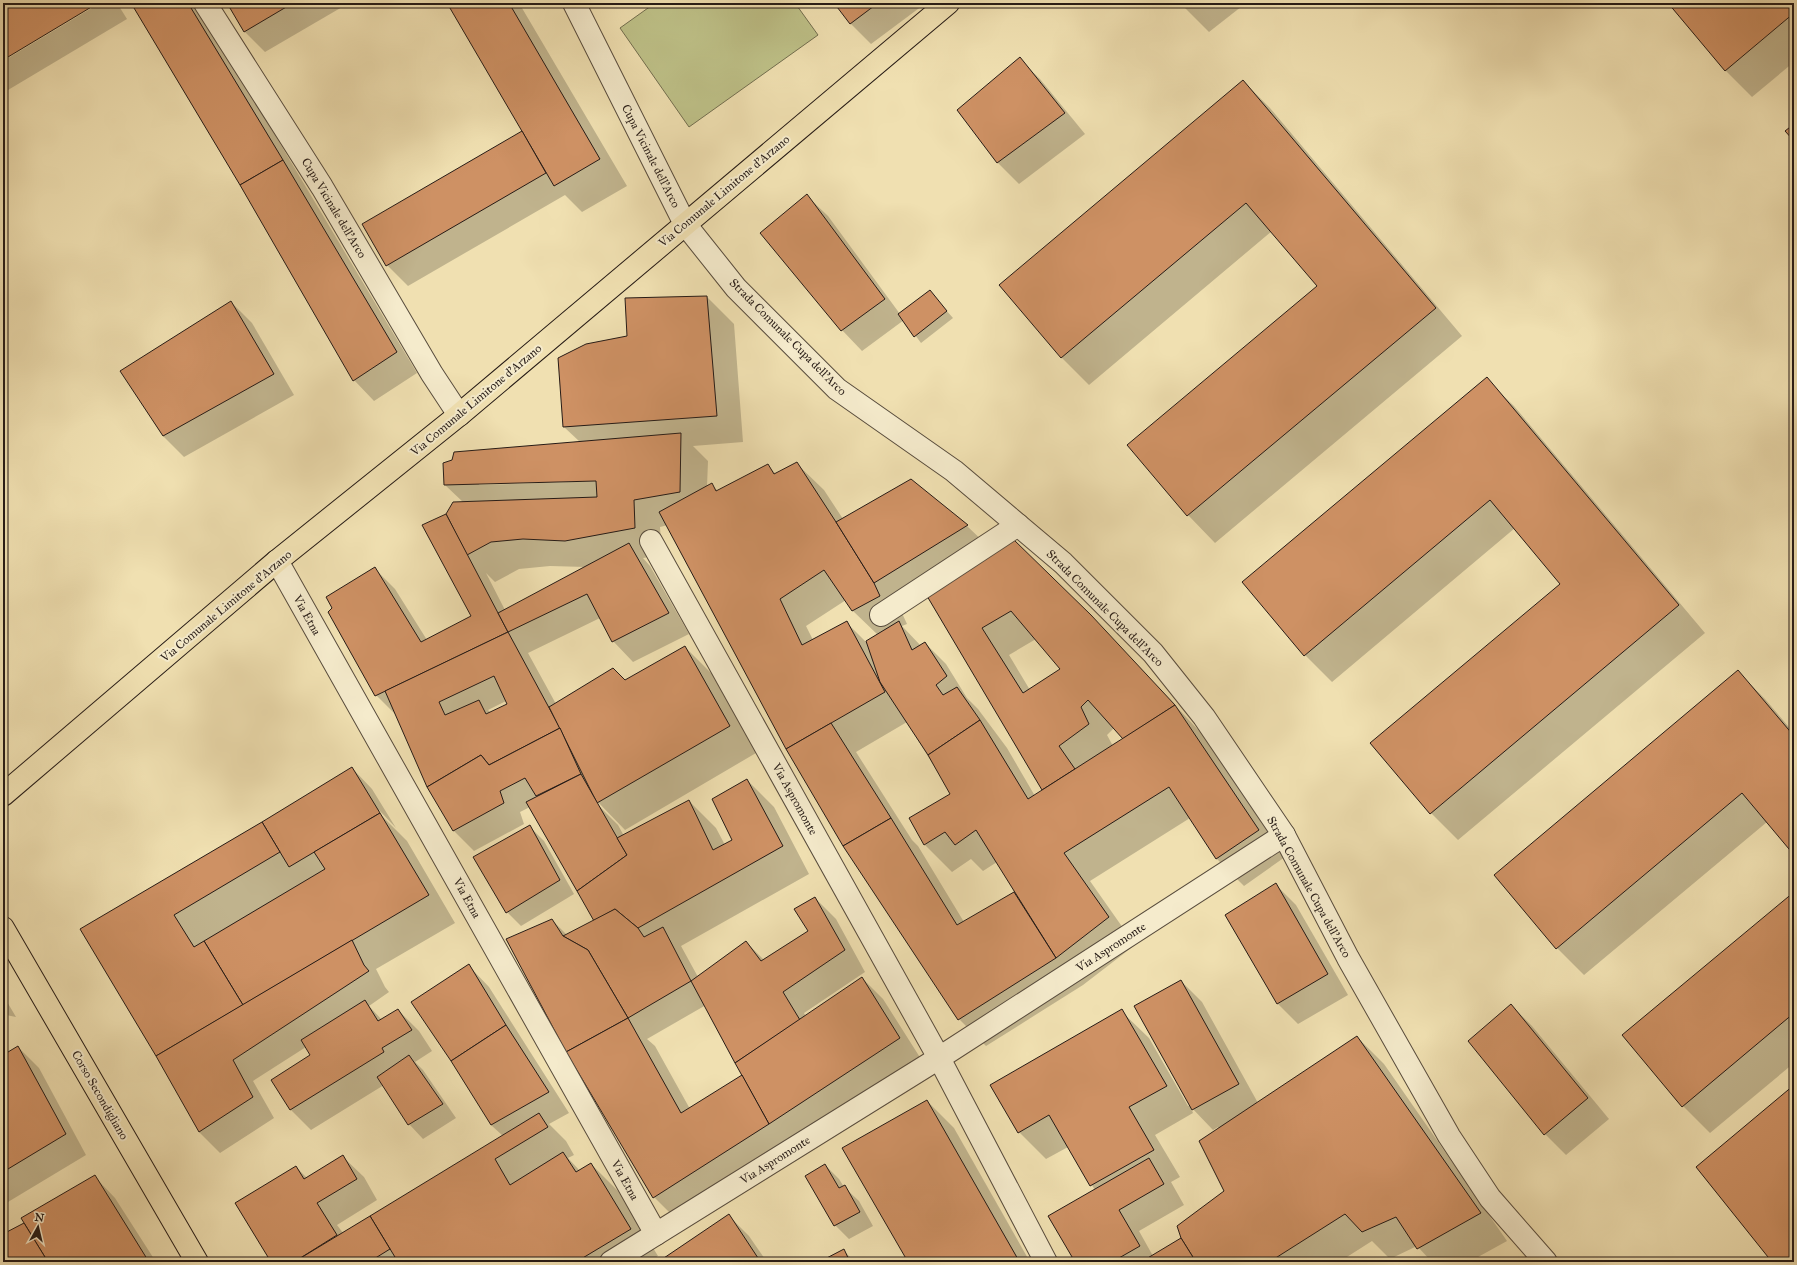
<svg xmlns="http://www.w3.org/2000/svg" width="1797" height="1265" viewBox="0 0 1797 1265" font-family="'IM FELL Great Primer',serif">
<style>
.green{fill:#bec188;stroke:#726e4f}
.shadow{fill:#0003;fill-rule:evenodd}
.building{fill:#ce9164;stroke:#261b16;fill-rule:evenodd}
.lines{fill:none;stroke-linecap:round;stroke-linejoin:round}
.minor-casing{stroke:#584c3d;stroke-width:24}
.major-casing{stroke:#261b16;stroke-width:24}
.minor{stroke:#f5ebcc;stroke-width:22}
.major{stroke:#f0e0b1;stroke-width:22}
.labels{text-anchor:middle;stroke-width:4;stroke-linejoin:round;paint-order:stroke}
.street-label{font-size:12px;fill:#261b16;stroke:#f5ebcc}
</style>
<rect width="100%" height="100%" fill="#f0e0b1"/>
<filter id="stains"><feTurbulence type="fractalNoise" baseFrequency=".005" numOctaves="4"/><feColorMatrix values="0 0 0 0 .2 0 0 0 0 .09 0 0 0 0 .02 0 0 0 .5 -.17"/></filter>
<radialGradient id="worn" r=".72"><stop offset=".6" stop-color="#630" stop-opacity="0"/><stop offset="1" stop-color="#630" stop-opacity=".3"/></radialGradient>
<path class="green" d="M655,3h140l23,32 -129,92 -69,-99z"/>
<g class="shadow">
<path d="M100,3h17l10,16 -124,74v-32z"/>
<path d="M132,3h64l221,370 -43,28 -20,-21 -113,-196z"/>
<path d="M228,3h121l-84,49 -21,-21z"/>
<path d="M448,3h71l108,183 -45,26 -17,-17 -157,91 -21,-21 138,-130z"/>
<path d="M835,3h91l-55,41 -21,-21z"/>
<path d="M1180,3h66l-37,29z"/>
<path d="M1669,3h125v59l-42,35 -27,-27z"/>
<path d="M1019,59l21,20 45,55 -66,50 -21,-21 -40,-53z"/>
<path d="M1243,81l27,27 192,228 -247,207 -27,-28 130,-229 -46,-55 -183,154 -27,-27 -62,-73z"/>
<path d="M807,196l21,20 72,98 30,-22 23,26 -32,25 -17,-23 -42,31 -20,-21z"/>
<path d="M707,297l27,27 9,118 -50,4 15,15 -1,26 5,-2 6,6 50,-25 8,8 20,-11 28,27 19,29 68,-39 56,46 21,20 -87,65 6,13 -5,2 19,20 4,-3 21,21 21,34 11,11 29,39 28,48 9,-6 -116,-194 163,20 111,118 83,123 -41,29 -27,-27 -27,-41 -100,63 45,64 -52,40 -97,61 -27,-27 -291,-494 -8,2 2,28 -19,3 7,8 39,68 -56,28 -20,-21 -13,-23 -72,35 28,51 69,-23 60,-34 27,27 44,79 -131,77 -30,-31 -2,1 25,25 6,11 65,-35 27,27 9,17 9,-4 13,-61 27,27 35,67 -128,72 17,31 48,-35 18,18 45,-29 6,-33 21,21 29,53 -61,41 2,4 56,-39 21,21 38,60 -240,165 -27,-27 -102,-277 15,15 28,-14 -65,-114 -10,5 4,12 -50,27 -20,-20 -57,-115 -21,-21 -2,-127 21,21 32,51 45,-24 -26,-101 18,-12 -19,-18 135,-43 -16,-15 -5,-68 69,-23zM601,479v2l-122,4v-2zM550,566l36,1 -81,43 -19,-37 9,9 24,-13zM846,600l7,11 25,24 -12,7 -20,-20 -33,18 -7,-14zM1036,639l26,30 -32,21 -21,-35zM506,701l2,4 -17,8 -3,-3zM907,722l44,72 -26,51 27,27 19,-13 12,12 14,-9 19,30 -52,30 -46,-76 -6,-6 -56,-88zM1114,728l10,11 -11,7 -6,-11zM706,1005l38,70 -54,34 -35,-63 -8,-7z"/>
<path d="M231,302l21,21 42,72 -110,62 -21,-21z"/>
<path d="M1486,379l28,27 191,227 -247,207 -27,-27 131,-229 -47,-56 -183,154 -27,-27z"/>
<path d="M1738,672l27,27 29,34v121l-27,-32 -183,153 -27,-27z"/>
<path d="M352,768l20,21 24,39 -17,-18v3l28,28 48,82 -79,46 9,18 4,5 -20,14 13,14 16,-10 21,21 13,20 -17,11 8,8 33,48 -33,21 -14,-15 -25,-39 -73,45 -21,-21 22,-54 -6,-8 -53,34 21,37 -54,35 -21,-21 -42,-76 -75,-126z"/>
<path d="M530,827l14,14 30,53 -53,32 -14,-14 -33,-54z"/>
<path d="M1275,884l21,21 52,90 -50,29 -21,-21z"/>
<path d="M1794,893v170l-84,70 -27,-27z"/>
<path d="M469,966l20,21 80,126 -20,11 17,17 8,14 -6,3 12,13 11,-7 27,27 40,65 -10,6h-376l24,-95 11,11 36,-21 21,20 13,23 -40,25 6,8 160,-97 -12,-11 -39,-65z"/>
<path d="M1181,981l21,21 56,101 99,-66 27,27 123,177 -38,21h-37l-15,-16 -27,13 -18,-18 -33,21h-263l19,-72 -27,-43 -22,12 -27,-27 102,-121 28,27 39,68 2,-1zM1190,1106l23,24 5,-3 1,2 6,62 -43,47 -29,18 -14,-25 45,-26 -13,-23 9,-5 -25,-42 38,-22z"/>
<path d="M3,995l13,22 -10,-2 -3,2z"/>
<path d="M1511,1005l21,21 77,93 -43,36 -21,-21 -75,-93z"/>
<path d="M18,1047l21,21 47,87 -83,50v-149z"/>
<path d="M927,1101l27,27 76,134h-121z"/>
<path d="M825,1165l14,14 5,8 15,14 14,25 -24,13 -14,-14z"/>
<path d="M95,1177l20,21 41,64h-153v-27l23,-12z"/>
<path d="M728,1215l21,21 18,26h-107z"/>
<path d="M844,1251l11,11h-34z"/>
</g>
<g class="building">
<path d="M3,3h95l-95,57z"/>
<path d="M131,3h57l95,157 -43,25z"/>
<path d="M227,3h66l-49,29z"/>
<path d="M447,3h62l91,156 -46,27z"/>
<path d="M834,3h44l-28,21z"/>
<path d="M1668,3h126v10l-69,58z"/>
<path d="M1020,57l45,56 -68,50 -40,-53z"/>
<path d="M1243,80l193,228 -249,208 -60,-71 190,-159 -71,-83 -185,155 -62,-73z"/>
<path d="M1794,124v17l-9,-10z"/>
<path d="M522,131l24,42 -160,93 -24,-42z"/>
<path d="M283,160l114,192 -44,29 -113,-196z"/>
<path d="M807,194l78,105 -44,32 -81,-98z"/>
<path d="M930,290l17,21 -33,26 -16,-23z"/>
<path d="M707,296l10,120 -154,11 -5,-69 28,-14 41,-8 -2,-38z"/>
<path d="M231,301l43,73 -111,62 -43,-65z"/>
<path d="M1487,377l192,228 -249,209 -60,-71 190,-159 -70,-84 -186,156 -62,-74z"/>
<path d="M681,433l-1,59 -46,8 1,28 -70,13 -42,-2 -32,3 -24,13 -21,-41 7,-12 144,-5 -1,-16 -152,4 -1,-22 9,-3 2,-8z"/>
<path d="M797,462l39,60 38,61 6,13 -28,15 -28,-41 -44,29 22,46 45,-24 38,71 -99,57 -127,-237 53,-29 4,8 52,-27 6,10z"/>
<path d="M911,479l57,46 -94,58 -38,-61z"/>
<path d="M446,514l62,118 -133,64 -47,-84 4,-4 -6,-11 49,-30 46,75 50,-26 -49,-91z"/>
<path d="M1013,539l78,76 84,90 -52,34 -35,-39 -7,7 8,17 -30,22 16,23 -33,21 -115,-194zM1011,611l49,58 -37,24 -41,-65z"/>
<path d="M629,543l40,70 -57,29 -25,-48 -79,38 -10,-19z"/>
<path d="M899,621l13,29 13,-8 22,34 -11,9 7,10 14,-8 23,33 -52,35 -48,-73 -14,-41z"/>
<path d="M508,632l52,96 -71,37 -8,-10 -54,32 -42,-96zM494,676l13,28 -21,10 -7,-14 -34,15 -6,-13z"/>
<path d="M685,646l45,80 -133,77 -48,-96 64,-39 12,12z"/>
<path d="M1738,670l56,66v119l-52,-62 -186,156 -62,-74z"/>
<path d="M1175,705l84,125 -43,29 -47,-72 -105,66 45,64 -53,41 -80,-128 -21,15 -10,-13 -21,13 -15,-27 41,-24 -22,-39 52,-35 48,79z"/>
<path d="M831,723l60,95 -48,28 -57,-97z"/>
<path d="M560,728l21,46 -45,22 -11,-18 -25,13 4,12 -51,28 -26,-44 54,-32 8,10z"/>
<path d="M352,767l28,46 -91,54 -27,-45z"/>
<path d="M581,774l46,81 -50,36 -51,-89z"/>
<path d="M747,779l36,67 -145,82 -23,-19 -21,12 -17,-30 50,-36 -10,-17 72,-38 24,50 19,-10 -20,-41z"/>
<path d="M380,813l49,82 -186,110 -39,-64 121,-72 -11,-17z"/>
<path d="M891,818l66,107 57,-33 42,66 -98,62 -115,-174z"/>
<path d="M262,822l18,30 -106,63 20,32 10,-6 39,64 -87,51 -76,-127z"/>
<path d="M530,825l30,55 -54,33 -33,-56z"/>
<path d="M1276,883l52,91 -51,30 -52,-89z"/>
<path d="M1794,892v121l-112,94 -60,-72z"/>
<path d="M815,897l30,53 -62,42 17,28 -65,43 -44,-82 55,-40 15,20 47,-30 -14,-22z"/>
<path d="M615,909l23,19 6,9 19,-10 28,54 -63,37 -40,-68 -25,-14z"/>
<path d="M552,919l11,17 25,14 40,68 -62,34 -60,-113z"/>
<path d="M352,940l12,25 5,6 -136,89 20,37 -54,35 -43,-76z"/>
<path d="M469,964l37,61 -55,36 -40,-59z"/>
<path d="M862,977l38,61 -131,86 -34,-61z"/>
<path d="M1181,980l58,104 -47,26 -58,-104z"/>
<path d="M365,1000l13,21 20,-12 14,21 -30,18 2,4 -94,58 -19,-30 39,-25 -9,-15z"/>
<path d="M1511,1004l77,94 -44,37 -76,-94z"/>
<path d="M1122,1009l45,77 -38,21 25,43 -64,36 -41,-71 -31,18 -28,-48z"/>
<path d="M628,1018l53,95 61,-38 27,49 -116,74 -87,-146z"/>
<path d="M506,1025l43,67 -58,33 -40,-64z"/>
<path d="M1357,1036l124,177 -64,36 -21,-32 -34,15 -17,-18 -71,45 2,3h-80l-15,-24 -4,-12 47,-35 -25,-50z"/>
<path d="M18,1046l48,88 -63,38v-117z"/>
<path d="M409,1055l34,49 -35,21 -31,-48z"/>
<path d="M1794,1085v177h-22l-76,-95z"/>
<path d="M927,1100l92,161 -2,1h-109l-66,-114z"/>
<path d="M539,1113l9,14 -53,32 15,26 53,-33 13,20 15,-9 40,66 -55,33h-178l-28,-46z"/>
<path d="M343,1155l14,24 -40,24 20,32 -43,27h-23l-36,-59 61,-37 8,13z"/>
<path d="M1149,1158l15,26 -45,26 21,36 -28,16h-37l-27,-46z"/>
<path d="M825,1164l14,24 6,-3 15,27 -26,14 -29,-50z"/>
<path d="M95,1175l54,87h-101l-27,-44z"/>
<path d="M729,1214l31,47 -2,1h-100z"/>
<path d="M370,1216l20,33 -21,13h-75z"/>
<path d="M24,1223l24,39h-45v-28z"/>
<path d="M1181,1238l15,24h-55z"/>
<path d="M844,1249l6,13h-31z"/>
</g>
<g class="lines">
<defs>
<g id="minor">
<path d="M205,3l117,184 110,187 27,41"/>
<path d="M574,3l111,221 51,64 101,101 117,82 109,92 90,90 51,64 80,118 64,123 101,178 41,62 56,64"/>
<path d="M651,541l288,517 107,204"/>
<path d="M277,561l379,673"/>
<path d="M881,615l137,-90"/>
<path d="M611,1262l328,-204 345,-223"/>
</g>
<g id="major">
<path d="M3,795l274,-234 182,-146 489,-412"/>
<path d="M3,928l194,334"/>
</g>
</defs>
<use href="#minor" class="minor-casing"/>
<use href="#major" class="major-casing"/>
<use href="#minor" class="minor"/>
<use href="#major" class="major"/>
</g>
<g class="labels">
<g class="street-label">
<text transform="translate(651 156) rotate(63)" y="4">Cupa Vicinale dell'Arco</text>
<text transform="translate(724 191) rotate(-40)" y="4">Via Comunale Limitone d'Arzano</text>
<text transform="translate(334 208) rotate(59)" y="4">Cupa Vicinale dell'Arco</text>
<text transform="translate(788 337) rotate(45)" y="4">Strada Comunale Cupa dell'Arco</text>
<text transform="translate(476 400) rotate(-40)" y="4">Via Comunale Limitone d'Arzano</text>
<text transform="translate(226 606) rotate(-40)" y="4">Via Comunale Limitone d'Arzano</text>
<text transform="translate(1105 608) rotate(45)" y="4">Strada Comunale Cupa dell'Arco</text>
<text transform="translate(307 615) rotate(61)" y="4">Via Etna</text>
<text transform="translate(795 799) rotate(61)" y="4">Via Aspromonte</text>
<text transform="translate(1309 887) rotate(61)" y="4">Strada Comunale Cupa dell'Arco</text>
<text transform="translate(467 898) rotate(61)" y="4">Via Etna</text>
<text transform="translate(1111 947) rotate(-33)" y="4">Via Aspromonte</text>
<text transform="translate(100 1095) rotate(60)" y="4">Corso Secondigliano</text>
<text transform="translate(775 1160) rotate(-32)" y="4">Via Aspromonte</text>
<text transform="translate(625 1180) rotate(61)" y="4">Via Etna</text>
</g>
</g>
<rect width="1797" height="1265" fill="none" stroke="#f0e0b1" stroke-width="16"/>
<rect x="4" y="4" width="1789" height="1257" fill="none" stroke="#261b16" stroke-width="2"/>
<rect x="8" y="8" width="1781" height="1249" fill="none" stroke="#261b16"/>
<g transform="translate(38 1227) rotate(8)" stroke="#f5ebcc" stroke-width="3" paint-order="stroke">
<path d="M0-3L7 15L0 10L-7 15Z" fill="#261b16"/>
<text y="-6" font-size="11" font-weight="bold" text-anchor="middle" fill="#261b16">N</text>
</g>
<rect width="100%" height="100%" filter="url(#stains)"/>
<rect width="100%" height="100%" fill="url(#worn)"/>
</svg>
